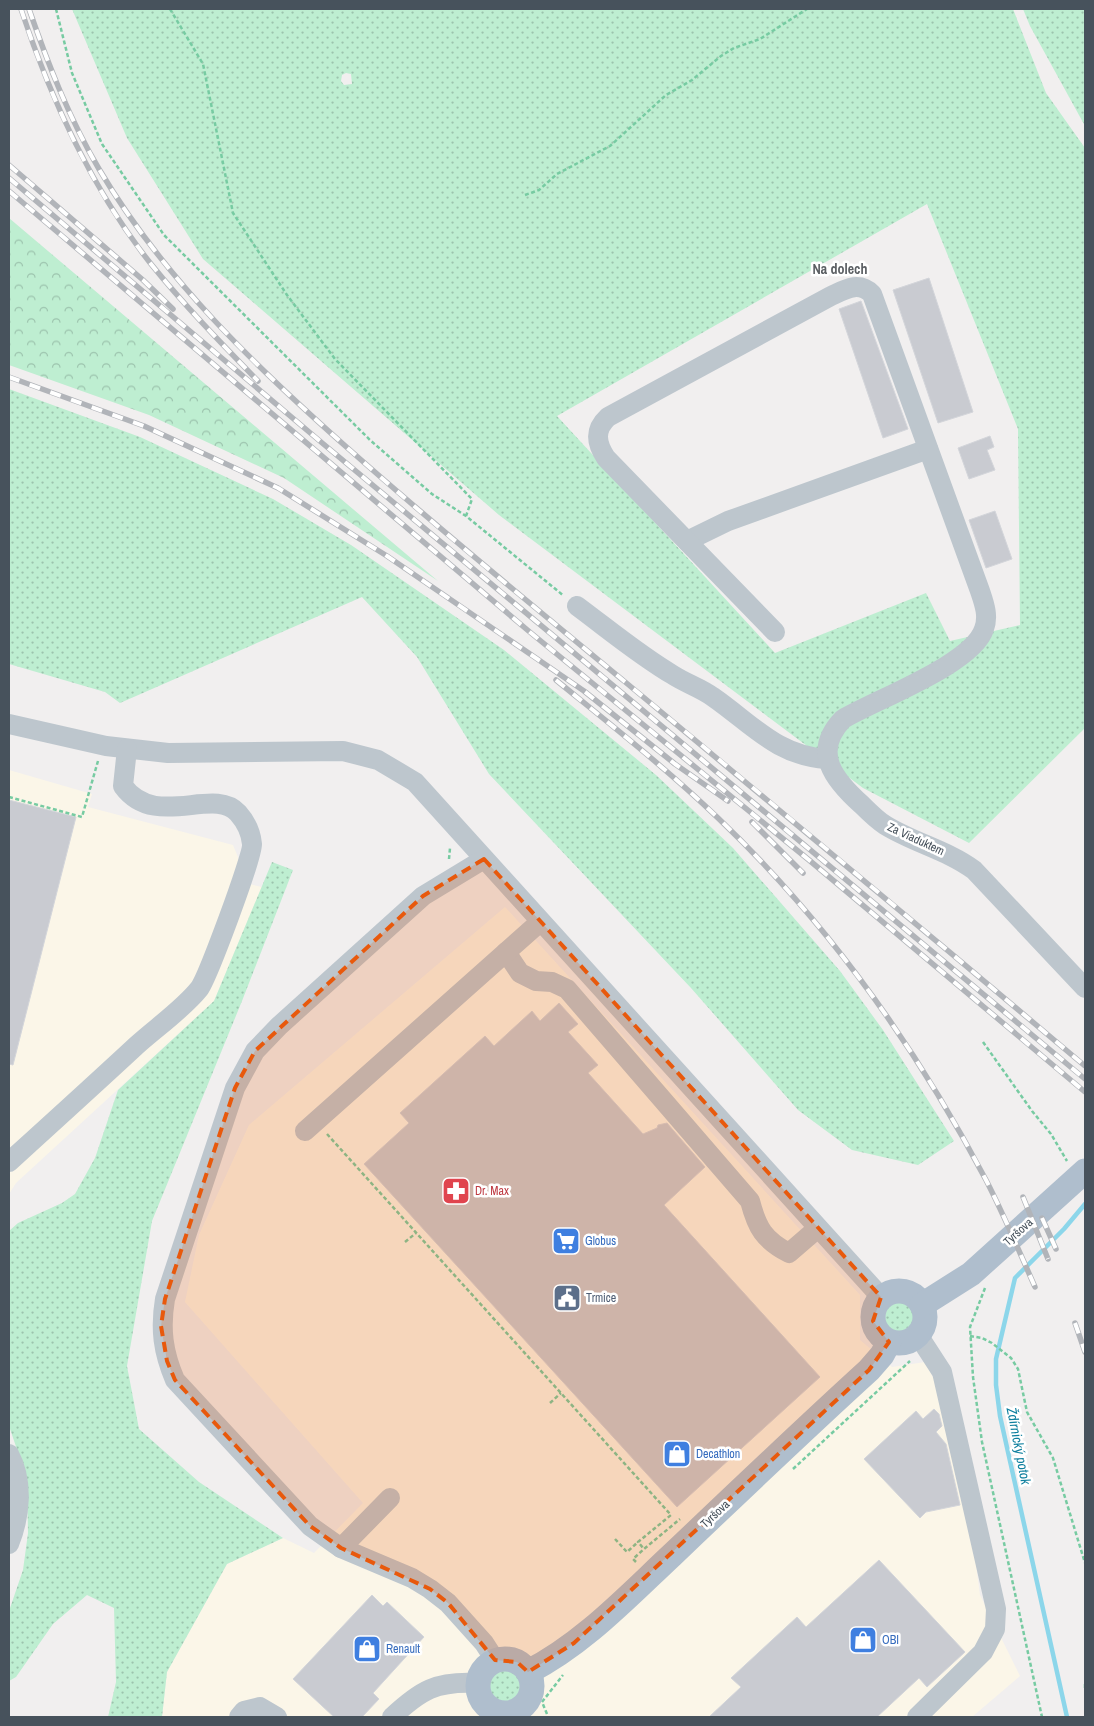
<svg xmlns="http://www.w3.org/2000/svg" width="1094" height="1726" viewBox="0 0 1094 1726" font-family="'Archivo Narrow',sans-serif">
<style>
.commercial{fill:#fbf6e8}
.grass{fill:url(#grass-dots);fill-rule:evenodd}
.forest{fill:url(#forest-crowns)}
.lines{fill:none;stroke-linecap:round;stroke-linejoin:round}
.stream{stroke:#8cd6ea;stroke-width:4.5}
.building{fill:#c9cbd1;stroke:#d3d5da}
.path{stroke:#77cba2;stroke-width:2.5;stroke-dasharray:4 2.5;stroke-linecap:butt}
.minor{stroke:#bdc6cd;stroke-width:20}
.major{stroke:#afbecd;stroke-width:25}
.rail-casing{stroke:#b1b4b9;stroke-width:5.5}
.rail{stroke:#fff;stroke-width:4;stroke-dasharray:11;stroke-linecap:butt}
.marked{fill:#e8590c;fill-opacity:0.2;stroke:#e8590c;stroke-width:4;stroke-dasharray:10 6;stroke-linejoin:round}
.labels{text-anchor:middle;stroke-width:5;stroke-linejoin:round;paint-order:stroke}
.street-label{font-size:12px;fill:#47525c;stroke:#fff}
.health-label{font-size:12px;fill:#be3a42;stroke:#fff;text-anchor:start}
.shop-label{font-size:12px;fill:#366cbe;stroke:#fff;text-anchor:start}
.service-label{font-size:12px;fill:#4e5e75;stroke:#fff;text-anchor:start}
.neighbourhood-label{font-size:14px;font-weight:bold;fill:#5b5f63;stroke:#fff}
.water-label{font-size:14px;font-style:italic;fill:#10809f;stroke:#fff}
</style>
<defs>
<pattern id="grass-dots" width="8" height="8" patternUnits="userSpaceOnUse" patternTransform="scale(1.25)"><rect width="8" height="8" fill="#beeed1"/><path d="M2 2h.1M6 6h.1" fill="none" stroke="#9cc3ad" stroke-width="1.8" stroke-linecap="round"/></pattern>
<pattern id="forest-crowns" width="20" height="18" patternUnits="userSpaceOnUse" patternTransform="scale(1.25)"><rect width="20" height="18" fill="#beeed1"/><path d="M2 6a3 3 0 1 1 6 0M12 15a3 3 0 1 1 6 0" fill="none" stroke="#9cc3ad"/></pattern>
</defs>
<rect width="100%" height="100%" fill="#f1efef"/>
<g class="commercial">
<path d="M9,770l83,24 -4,13 145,38 16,39 13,3 -48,114 -198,182 -7,11z"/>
<path d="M505,907l355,388v45l32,27 33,-5 17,33 27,117 11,83 40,81 -48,41h-810l5,-45 60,-108 56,-26 31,15 49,-50 -178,-201 14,-67 50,-110z"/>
</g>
<g class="grass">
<path d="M72,9h941l33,84 39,55v580l-116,115 -106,-55 -364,-273 -296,-256 -76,-121zM346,73l5,1 1,10 -8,1 -3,-4 1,-6zM927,204l91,225 2,196 -70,16 -24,-48 -151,60 -218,-237z"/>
<path d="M1023,9h62v117l-55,-100z"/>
<path d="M9,389l131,48 133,62 78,46 153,105 152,125 77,73 107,123 43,59 71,111 -36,24 -66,-15 -54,-40 -107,-122 -202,-214 -72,-117 -55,-60 -242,106 -15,-11 -96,-28z"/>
<path d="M272,862l21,8 -51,131 -90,220 -25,145 12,63 60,53 84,56 -56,26 -60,108 -5,45h-54l8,-35 -2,-74 -27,-13 -34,29 -37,53 -7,4v-70l14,-41 5,-37 -1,-54 -18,-53v-195l9,-8 44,-20 13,-9 20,-36 23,-68 96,-89z"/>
<circle cx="900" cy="1317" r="15"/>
<circle cx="504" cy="1686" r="17"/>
</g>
<path class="forest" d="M9,218l429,363 -154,-103 -135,-63 -140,-50z"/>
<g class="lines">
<path class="stream" d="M1067,1717l-67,-301 -4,-31v-26l19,-81 49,-49 21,-25"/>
</g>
<g class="building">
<path d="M929,278l44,134 -35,11 -45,-133z"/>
<path d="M861,301l47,128 -25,9 -44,-129z"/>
<path d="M990,436l4,11 -7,3 8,20 -26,9 -11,-31z"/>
<path d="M995,511l17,48 -26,9 -17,-48z"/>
<path d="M9,800l67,17 -63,248 -4,-1z"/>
<path d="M559,1003l19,21 -10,8 30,33 -10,8 55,61 14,-6 1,-3 9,-2 38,44 -41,38 156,172 -143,130 -313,-343 45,-41 -9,-10 85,-77 9,10 38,-35 8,10z"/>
<path d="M934,1409l5,5 3,12 -6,6 10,12 14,61 -34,7 -6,6 -56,-59 52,-48 7,8z"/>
<path d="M879,1560l86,92 -38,35 -8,-9 -42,39h-168l32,-30 -10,-9 66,-61 9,10z"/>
<path d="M372,1595l11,11 4,-4 37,35 -51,56 6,6 -17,18h-28l-41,-38z"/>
</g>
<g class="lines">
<g class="path">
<path d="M56,9l16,64 30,71 62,91 206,205 62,54 34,22 98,80"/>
<path d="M170,9l33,55 30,149 54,82 48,64 137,140 -6,17"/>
<path d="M525,195l14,-5 18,-16 53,-28 56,-51 26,-15 29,-24 13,-8 26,-9 47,-30"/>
<path d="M9,797l73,20 16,-56"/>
<path d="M449,859l1,-11"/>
<path d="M983,1042l49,69 19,23 16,27"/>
<path d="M327,1134l344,381 -33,27 6,7 36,-30"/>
<path d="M405,1242l11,-9"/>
<path d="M985,1288l-15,39 3,50 9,65 60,275"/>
<path d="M970,1336l12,2 10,5 19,15 7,11 9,43 26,46 32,105"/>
<path d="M550,1403l11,-10"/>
<path d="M793,1469l117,-108"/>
<path d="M615,1539l12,13 11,-10"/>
<path d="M636,1562l-3,-3 11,-10"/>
<path d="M1085,1684v6"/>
<path d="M547,1714l-5,-12 21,-27"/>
</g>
<g class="minor">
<path d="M687,541l41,-20 200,-72"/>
<path d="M577,606c31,23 62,49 96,69 12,8 28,13 40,22 39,27 64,59 114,62"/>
<path d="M775,632l-169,-174c-10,-15 -12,-28 2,-41l223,-121c15,-7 28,-15 41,-2l108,297c4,12 9,25 4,38 -11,35 -107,70 -141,90 -32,33 -9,61 19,86 7,7 15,15 23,20 29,18 62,25 89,45l111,118"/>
<path d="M9,724l97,22 62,7 175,-2 35,9 37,22 466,515"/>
<path d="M484,859l-61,37 -144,130 -24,25 -20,37 -70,211c-5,30 -2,53 10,81l135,146 31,22 71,30 18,11 18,14 36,40 11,17"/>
<path d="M506,952l14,21 16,8 16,1 15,7 183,212c7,27 14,39 39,52l29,-25"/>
<path d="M305,1131l235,-209"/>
<path d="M9,1162c43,-39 86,-78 128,-117 20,-18 46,-36 62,-56 8,-10 54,-133 53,-145 -1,-11 -6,-22 -14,-31 -24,-27 -83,17 -115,-27l4,-37"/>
<path d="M9,1454c15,28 11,63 0,90"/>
<path d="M341,1548l49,-50"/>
<path d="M239,1717l5,-6 16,-4 17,10"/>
<path d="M392,1717c29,-27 44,-36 85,-34"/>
<path d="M917,1717l66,-65 12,-23 1,-20 -54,-237 -24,-37"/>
</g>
<g class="major">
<circle cx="899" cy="1317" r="26"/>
<path d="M922,1305l49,-31 114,-103"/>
<circle cx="505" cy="1686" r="27"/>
<path d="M528,1672c55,-28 99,-75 144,-117 65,-62 130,-124 197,-185l13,-15 7,-13"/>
</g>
<defs>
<g id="rail">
<path d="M21,9c30,91 70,179 130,255 33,41 70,79 107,117"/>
<path d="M29,9c19,55 40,109 70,160 65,110 157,198 252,282 89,79 181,154 273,230 155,128 308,256 461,385"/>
<path d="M9,165l134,115 30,29"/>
<path d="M9,178l312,264 764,637"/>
<path d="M9,191l522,442 278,227 276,232"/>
<path d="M9,377l135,49 134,62 109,68 197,135 91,73 53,37"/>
<path d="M556,680c55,45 111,89 162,138 109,104 198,229 268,362 18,35 33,71 49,107"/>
<path d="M752,822l51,51"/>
<path d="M1023,1197l25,62"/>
<path d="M1042,1218l14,31"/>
<path d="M1075,1323l10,29"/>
</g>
</defs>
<use href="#rail" class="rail-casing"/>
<use href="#rail" class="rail"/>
</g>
<path class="marked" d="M484,859l397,438 -8,24 16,21 -20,28 -295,273 -46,29 -11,-10 -22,-2 -47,-57 -18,-14 -89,-41 -31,-22 -135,-146 -8,-19 -6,-35 4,-27 70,-211 20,-37 168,-155z"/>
<defs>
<symbol id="pharmacy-square" viewBox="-11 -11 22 22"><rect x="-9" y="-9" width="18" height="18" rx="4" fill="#e0444e" stroke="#fff"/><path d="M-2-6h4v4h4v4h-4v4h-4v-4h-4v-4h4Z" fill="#fff"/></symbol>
<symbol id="supermarket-square" viewBox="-11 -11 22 22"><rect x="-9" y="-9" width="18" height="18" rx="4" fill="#3f7fe0" stroke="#fff"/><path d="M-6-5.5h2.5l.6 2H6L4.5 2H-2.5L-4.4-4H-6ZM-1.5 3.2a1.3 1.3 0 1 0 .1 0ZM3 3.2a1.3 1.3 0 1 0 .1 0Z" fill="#fff"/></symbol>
<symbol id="civic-square" viewBox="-11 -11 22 22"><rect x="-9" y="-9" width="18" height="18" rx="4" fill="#5c6f8a" stroke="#fff"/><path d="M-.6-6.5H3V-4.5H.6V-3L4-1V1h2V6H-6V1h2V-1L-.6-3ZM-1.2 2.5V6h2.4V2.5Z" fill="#fff"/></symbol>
<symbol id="shop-square" viewBox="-11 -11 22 22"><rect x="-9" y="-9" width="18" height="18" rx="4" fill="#3f7fe0" stroke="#fff"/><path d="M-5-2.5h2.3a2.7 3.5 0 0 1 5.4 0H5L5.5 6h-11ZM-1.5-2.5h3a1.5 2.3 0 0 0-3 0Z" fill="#fff"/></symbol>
</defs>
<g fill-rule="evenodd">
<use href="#pharmacy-square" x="440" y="1175" width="32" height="32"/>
<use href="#supermarket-square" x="550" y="1225" width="32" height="32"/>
<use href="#civic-square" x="551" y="1282" width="32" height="32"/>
<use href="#shop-square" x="661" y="1438" width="32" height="32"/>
<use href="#shop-square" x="847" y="1624" width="32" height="32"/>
<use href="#shop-square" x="351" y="1633" width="32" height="32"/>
</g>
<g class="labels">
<g class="street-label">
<text transform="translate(916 839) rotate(25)" y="4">Za Viaduktem</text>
<text transform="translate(1018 1232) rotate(-42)" y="4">Tyršova</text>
<text transform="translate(715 1514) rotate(-43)" y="4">Tyršova</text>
</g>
<g class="health-label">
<text x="475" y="1195">Dr. Max</text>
</g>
<g class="shop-label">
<text x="585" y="1245">Globus</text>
<text x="696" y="1458">Decathlon</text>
<text x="882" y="1644">OBI</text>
<text x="386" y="1653">Renault</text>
</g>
<g class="service-label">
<text x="586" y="1302">Trmice</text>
</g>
<g class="neighbourhood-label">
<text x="840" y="274">Na dolech</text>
</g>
<g class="water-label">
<text transform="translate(1019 1446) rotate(79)" y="5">Ždírnický potok</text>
</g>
</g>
<rect width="1094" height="1726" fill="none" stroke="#47525c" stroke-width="20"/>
</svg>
